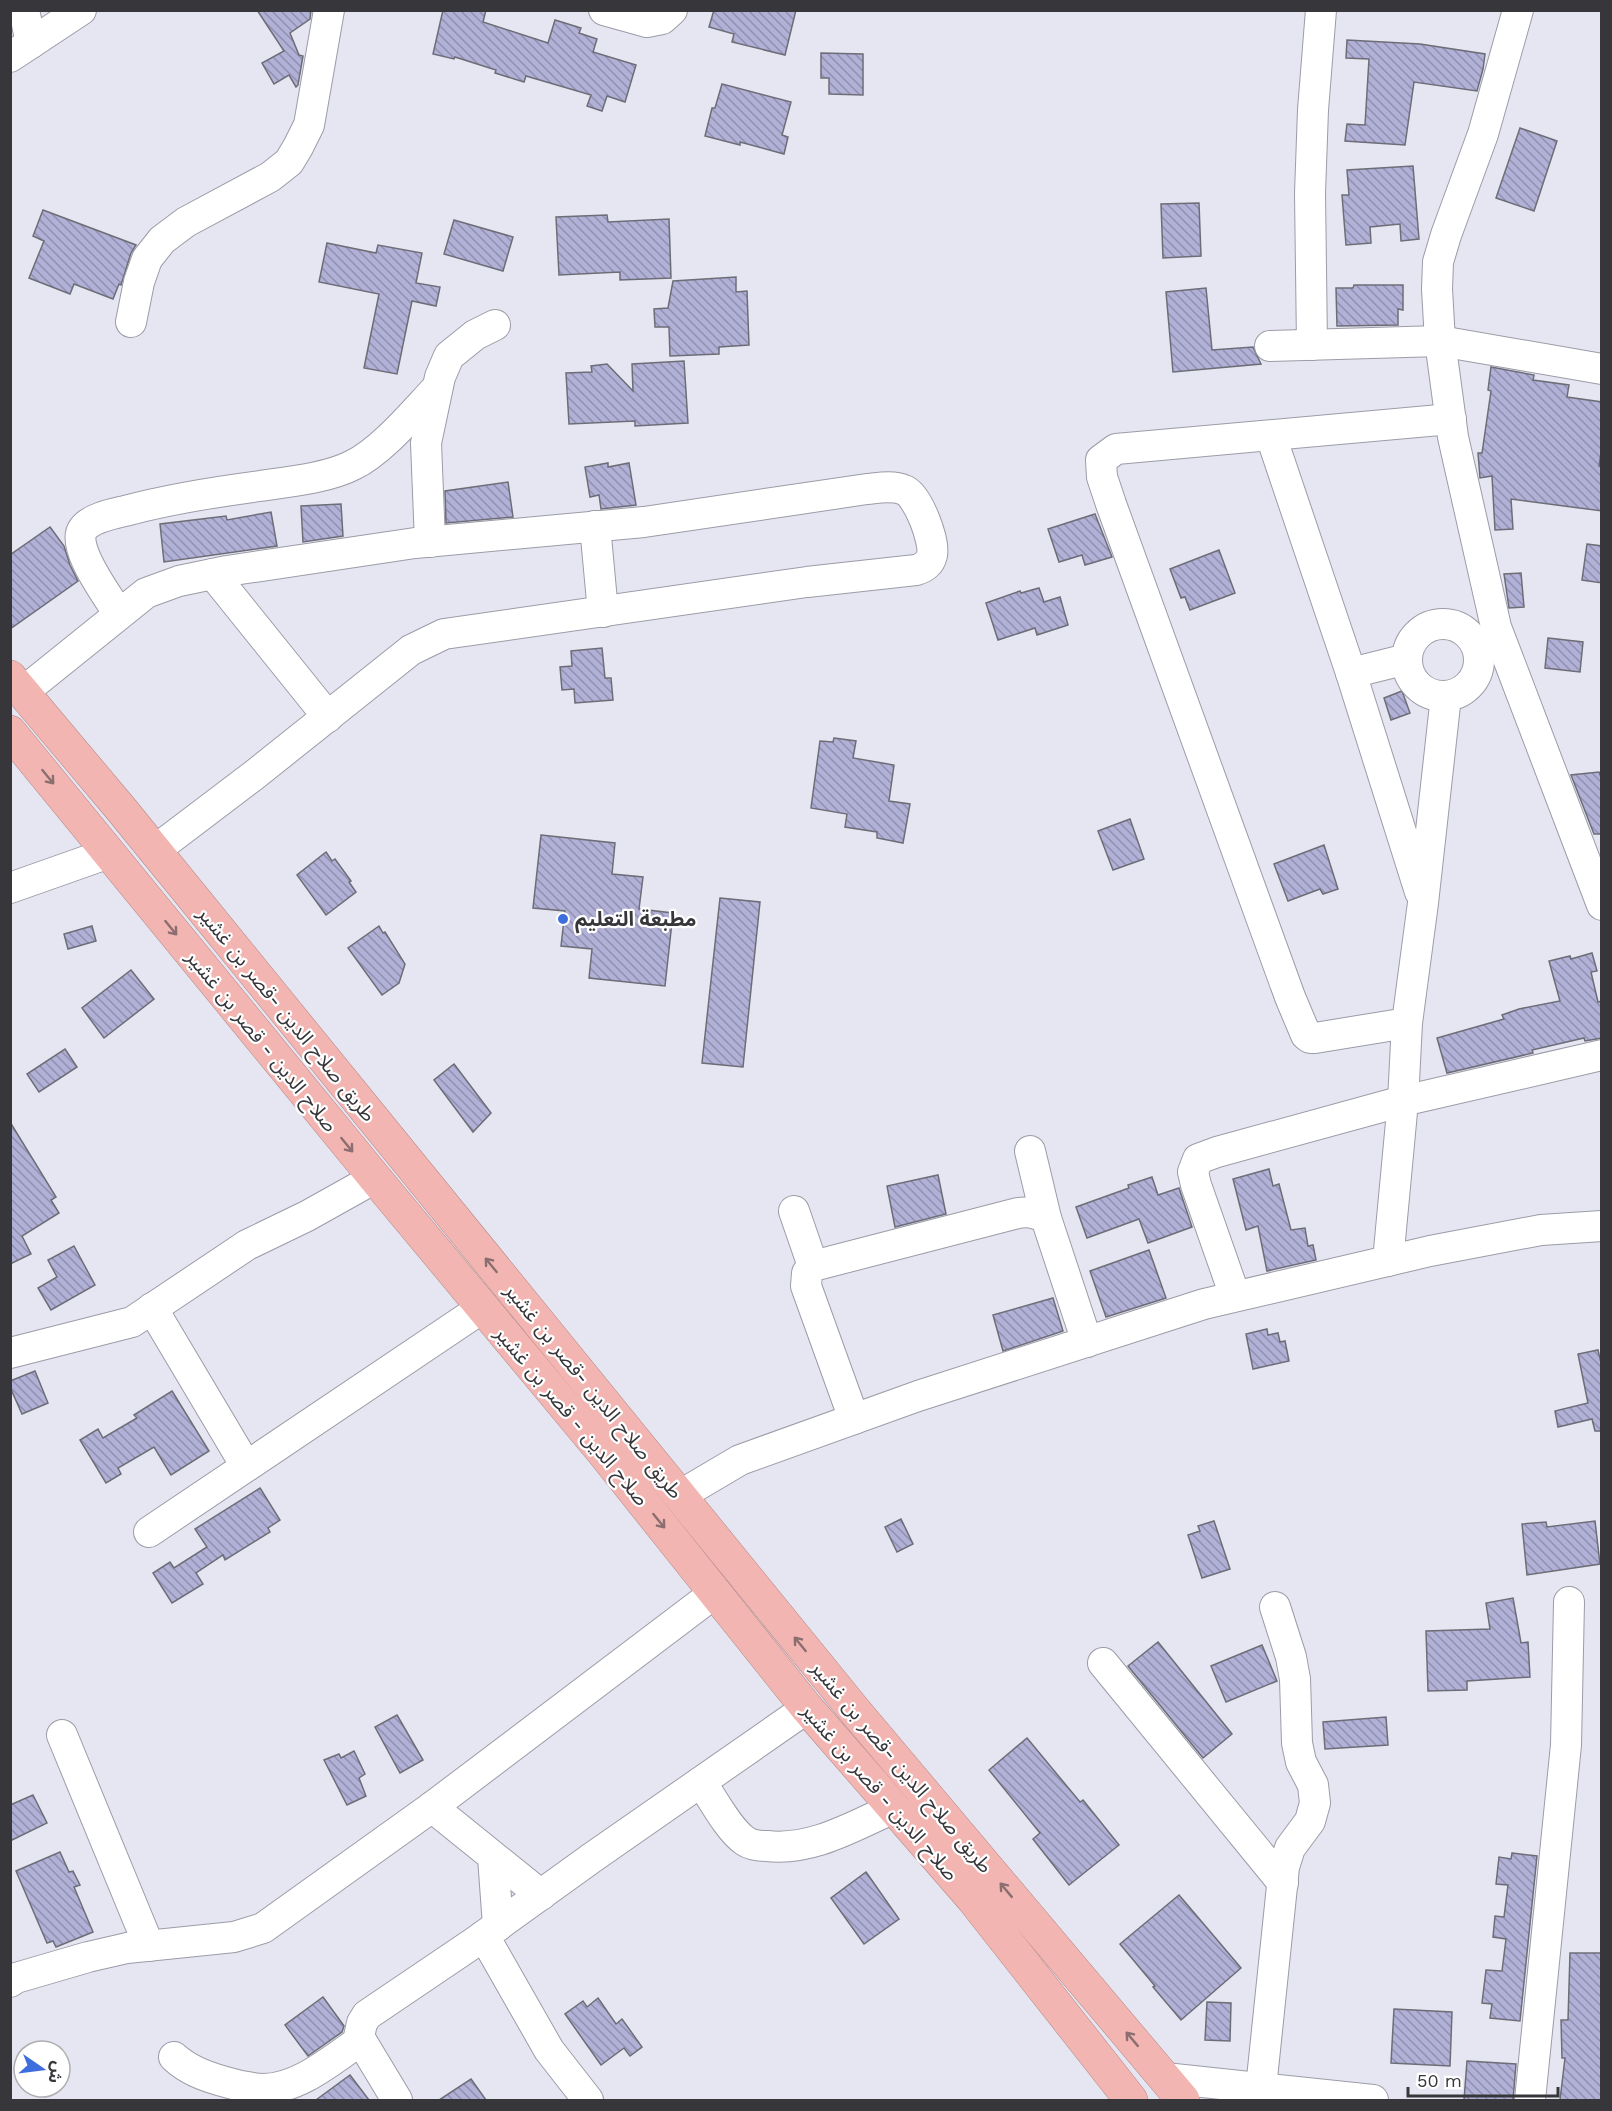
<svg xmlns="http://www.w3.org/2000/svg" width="1612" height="2111" viewBox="0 0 1612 2111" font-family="'Work Sans','Noto Sans Arabic',sans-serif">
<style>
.building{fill:url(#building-back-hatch);stroke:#6d6d77;stroke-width:1.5}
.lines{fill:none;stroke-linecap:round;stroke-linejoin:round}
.minor-casing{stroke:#9b9ca7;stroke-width:32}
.highway-casing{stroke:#b18988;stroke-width:34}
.minor{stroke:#fff;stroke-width:30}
.highway{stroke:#f3b5b1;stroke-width:33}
.oneway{stroke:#8b6f70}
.poi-dot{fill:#3e6dde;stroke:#fff;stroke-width:2}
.labels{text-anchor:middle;stroke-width:4.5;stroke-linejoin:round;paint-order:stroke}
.poi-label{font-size:20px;font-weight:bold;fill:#36363b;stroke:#fff;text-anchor:start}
.street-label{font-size:20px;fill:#36363b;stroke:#fff}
</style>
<defs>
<pattern id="building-back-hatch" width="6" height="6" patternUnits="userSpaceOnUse" patternTransform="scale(1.5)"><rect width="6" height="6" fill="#b1b0d7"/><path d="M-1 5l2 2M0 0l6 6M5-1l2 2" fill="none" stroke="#9190b0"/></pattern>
</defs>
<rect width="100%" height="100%" fill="#e6e6f2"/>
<g class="building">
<path d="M257,10h54l-1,9 -20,14 9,22 4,1 -5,29 -2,2 -7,-12 -15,9 -12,-21 22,-12z"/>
<path d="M443,10h43l-3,12 65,21 7,-23 26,8 -2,5 18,6 -4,13 43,13 -11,37 -18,-6 -5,15 -15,-5 4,-11 -65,-19 -2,6 -29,-9 1,-3 -41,-13 -1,2 -21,-5z"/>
<path d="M714,10h82l-11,45 -53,-13 2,-8 -25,-7z"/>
<path d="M1347,40l73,4 65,10 -2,15 -6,22 -63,-9 -9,63 -60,-4 2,-17 18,1 4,-66 -23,-1z"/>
<path d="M821,53l42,1v41l-34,-1v-16h-8z"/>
<path d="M722,84l69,18 -9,33 6,2 -4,17 -44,-12v3l-35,-9 7,-28h3z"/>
<path d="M1520,128l37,13 -23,70 -38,-13z"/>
<path d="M1413,166l6,73 -18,2 -1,-17 -30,3 1,16 -25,2 -4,-50h7l-2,-25z"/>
<path d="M1199,203l2,53 -38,2 -2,-54z"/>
<path d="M43,210l93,35 -5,8 -10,32 -2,-1 -6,15 -39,-15 -4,10 -41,-16 15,-37 -11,-5z"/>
<path d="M607,215l1,7 61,-3 2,59 -51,2v-8l-61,3 -3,-58z"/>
<path d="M454,220l59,17 -10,34 -59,-17z"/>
<path d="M327,243l49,10 2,-8 44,8 -6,30 24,4 -4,19 -24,-5 -15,73 -33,-6 15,-74 -60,-12z"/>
<path d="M736,277v15l11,-1 2,54 -30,2v7l-49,2 -1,-29h-14l-1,-18 14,-1 5,-27z"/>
<path d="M1354,285h49v25l-5,-1v16l-61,1 -1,-38h17z"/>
<path d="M1206,288l6,62 41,-3 8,17 -88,8 -7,-80z"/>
<path d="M684,361l4,62 -53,3v-5l-66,3 -3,-51 26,-1 -1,-6 16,-2 26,27 -1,-27z"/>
<path d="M1491,367l43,8 -1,5 36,5 -2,12 35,5v45l-3,19 3,1v44l-91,-12 2,30 -18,1 -3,-54 -12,2 -2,-25h4l9,-62 -3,-1z"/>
<path d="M608,463v4l21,-4 7,42 -35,4 -2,-14 -9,2 -5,-30z"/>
<path d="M508,482l5,35 -67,6 -1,-32z"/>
<path d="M341,504l2,32 -40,6 -2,-36z"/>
<path d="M271,512l6,34 -113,16 -4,-38 66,-8 1,4z"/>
<path d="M1095,514l17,43 -27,8 -3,-10 -23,7 -11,-33z"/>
<path d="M50,527l14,19 6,19 8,16 -68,48v-74z"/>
<path d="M1587,544l15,2v37l-20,-3z"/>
<path d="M1219,550l16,43 -45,17 -5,-13 -4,1 -11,-29z"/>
<path d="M1521,573l3,34 -15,1 -5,-34z"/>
<path d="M1039,588l5,14 16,-5 8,28 -31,10 -2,-7 -37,12 -12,-37 34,-12 1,2z"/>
<path d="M1548,638l35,4 -3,30 -35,-4z"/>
<path d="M602,648l3,30h6l2,22 -38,3 -1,-14 -12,1 -2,-23 12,-1 -1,-15z"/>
<path d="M1402,691l8,22 -19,7 -7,-22z"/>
<path d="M834,738l22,3 -3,17 41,7 -5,36 21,3 -7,39 -26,-5v-6l-32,-5 2,-13 -36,-6 9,-67 13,1z"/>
<path d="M1599,772l3,8v54h-8l-23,-59z"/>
<path d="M1130,819l14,40 -31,11 -15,-39z"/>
<path d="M541,835l74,8 -3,31 31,3 -4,32 34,4 -8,73 -76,-8 3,-29 -31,-3 4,-35 -32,-3z"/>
<path d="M1324,845l14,44 -15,5 -3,-5 -32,12 -14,-37z"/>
<path d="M326,852l6,9 3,-2 16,22 -2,1 7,10 -30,23 -29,-40z"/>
<path d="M720,898l40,4 -17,165 -41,-4z"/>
<path d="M92,926l4,15 -28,8 -4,-15z"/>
<path d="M379,926l4,7 2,-1 20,32 -6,19 -17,12 -34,-47z"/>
<path d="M1592,953l5,18 -6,1 7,30 4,-1v37l-17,3 -1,-3 -52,12 1,3 -86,20 -10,-35 67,-19 -2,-4 17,-6 41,-8 -11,-40 21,-5 1,3z"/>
<path d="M131,970l23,29 -50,39 -22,-30z"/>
<path d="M65,1049l12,18 -38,25 -12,-18z"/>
<path d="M454,1064l37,49 -18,19 -39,-52z"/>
<path d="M10,1122l46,75 -5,3 8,13 -37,23 9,18 -21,10z"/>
<path d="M1269,1169l4,17 6,-2 12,46 14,-2 3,18 5,-1 3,15 -49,11 -9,-45 -12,4 -13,-51z"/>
<path d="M938,1175l8,39 -51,13 -8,-41z"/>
<path d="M1152,1177l6,18 21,-7 13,39 -44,16 -9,-24 -52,19 -11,-31 53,-19 -1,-3z"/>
<path d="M74,1246l21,39 -44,25 -13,-22 19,-11 -9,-17z"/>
<path d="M1149,1250l17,48 -60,19 -16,-46z"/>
<path d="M1053,1298l10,33 -60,20 -10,-36z"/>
<path d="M1267,1329l1,6 10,-2 2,9 5,-1 4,20 -36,8 -7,-35z"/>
<path d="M1598,1350l4,17v64h-7l-3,-12 -34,8 -3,-16 33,-8 -10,-49z"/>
<path d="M35,1371l13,32 -26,11 -12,-27v-6z"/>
<path d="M172,1391l37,60 -38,24 -17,-28 -36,21 3,6 -15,9 -26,-43 18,-11 5,9 34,-20 -3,-3z"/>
<path d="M260,1488l20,32 -12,8 2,4 -45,28 -2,-5 -27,18 7,11 -31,19 -19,-30 17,-11 4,6 33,-21 -12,-18z"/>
<path d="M901,1519l12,25 -16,8 -12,-25z"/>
<path d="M1214,1521l16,48 -28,9 -14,-43 12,-4 -2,-5z"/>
<path d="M1595,1521l5,43 -73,11 -5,-51 24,-2 1,5z"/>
<path d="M1513,1598l8,45 7,-1 2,35 -63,4v9l-39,1 -2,-60 64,-2 -4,-26z"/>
<path d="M1158,1642l74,92 -29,24 -75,-92z"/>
<path d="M1262,1645l15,36 -51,21 -15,-36z"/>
<path d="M397,1715l26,45 -23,13 -25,-46z"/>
<path d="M1386,1717l2,28 -63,4 -2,-27z"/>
<path d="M1027,1738l53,64 3,-2 36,45 -50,40 -36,-46 7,-6 -51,-63z"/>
<path d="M354,1751l11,23 -6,4 7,18 -19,9 -23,-45 15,-6 2,4z"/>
<path d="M33,1795l14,28 -37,18v-36z"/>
<path d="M60,1852l9,20 4,-1 7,14 -6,2 19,45 -37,15 -3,-6 -6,2 -31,-72z"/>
<path d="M1512,1853l25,3 -17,165 -30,-3 2,-14 -10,-1 4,-33 16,1 4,-32 -13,-2 2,-21 9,1 4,-32 -12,-1 3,-27 12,2z"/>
<path d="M866,1872l33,47 -35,25 -33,-46z"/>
<path d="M1179,1895l62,73 -60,52 -28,-33 2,-1 -35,-42z"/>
<path d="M1570,1953h32v147h-42l5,-42h-3l-1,-38h7z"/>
<path d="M323,1997l21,29 -2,6 -34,24 -23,-31z"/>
<path d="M598,1998l18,26 6,-5 20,28 -12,9 -6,-8 -23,17 -36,-51 18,-13 4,6z"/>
<path d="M1207,2002l24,1 -1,38 -25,-1z"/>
<path d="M1394,2009l58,3 -2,54 -59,-3z"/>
<path d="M1467,2061l49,3 -3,36h-49z"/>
<path d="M350,2075l19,25h-53z"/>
<path d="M471,2079l15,21h-47z"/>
</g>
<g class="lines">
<defs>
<g id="minor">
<path d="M24,10l7,33"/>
<path d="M604,10l43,12 15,-3 10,-9"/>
<path d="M1518,10l-35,124 -37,101 -8,27 -1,27 3,52 13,96 43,190 106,278"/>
<path d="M10,57l71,-47"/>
<path d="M131,322l8,-40 8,-23 15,-19 24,-18 84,-45 19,-15 9,-15 11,-22 20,-115"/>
<path d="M1312,345l-2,-152 3,-83 8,-100"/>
<path d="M1270,346l170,-5 162,28"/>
<path d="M1271,436l80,237 69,219"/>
<path d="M595,526l8,86"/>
<path d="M430,542l-4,-99 14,-66 9,-21 26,-21 20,-10"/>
<path d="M213,574l115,143"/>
<path d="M119,614c-10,-16 -49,-68 -36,-85 8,-11 29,-15 42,-18 44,-12 89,-19 135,-25 28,-4 68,-8 93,-21 29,-14 61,-53 84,-77"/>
<circle cx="1443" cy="660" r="36"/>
<path d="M1351,673l56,-14"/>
<path d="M23,692l123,-99 33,-12 48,-10 188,-28 229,-21 223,-33c11,-1 25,-4 37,1 14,5 31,51 28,65 -2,9 -9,13 -16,15l-109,12 -363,52 -33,16 -158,126 -99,75"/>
<path d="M10,888l99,-35"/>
<path d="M1407,1023l-92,15h-5l-4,-3 -16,-38 -179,-493 -9,-27 -1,-17 15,-11 335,-30"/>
<path d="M1030,1151l16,67"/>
<path d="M794,1211l19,55"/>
<path d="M1388,1261l15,-160 4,-78 16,-120 23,-207"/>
<path d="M1235,1296l-39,-111 -3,-13 5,-13 19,-7 186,-51 199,-46"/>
<path d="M152,1308l94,158"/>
<path d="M10,1353l122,-31 115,-77 60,-29 68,-38"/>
<path d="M854,1419l-48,-133 1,-13 6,-7 201,-52c12,-3 21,-2 32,4l41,124"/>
<path d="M679,1496l61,-36 178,-64 286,-92 226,-53 111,-21 61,-4"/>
<path d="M149,1532l333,-224"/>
<path d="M1103,1663l180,220"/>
<path d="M62,1735l87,211"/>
<path d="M701,1782c12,17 27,47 44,59 6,4 15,5 22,5 46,5 86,-20 127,-38"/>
<path d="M432,1807l109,88"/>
<path d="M493,1857l5,69"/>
<path d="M484,1936l65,114 39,50"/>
<path d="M10,1982l6,-4 72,-21 39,-9 107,-11 29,-9 169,-121 284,-215"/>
<path d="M174,2057c14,13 30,19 48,24 13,4 27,7 41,8 36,0 70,-30 98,-49"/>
<path d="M1165,2078l208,22"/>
<path d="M1261,2088l23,-221 6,-19 20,-27 5,-18 -2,-18 -12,-23 -4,-19 -2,-64 -4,-22 -16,-50"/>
<path d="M397,2100l-38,-63 3,-14 5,-8 108,-73 118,-85 214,-149"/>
<path d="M1530,2100l36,-355 3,-143"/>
</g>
<g id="highway">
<path d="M10,677l111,132 734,902 328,389"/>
<path d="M10,732l365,446 227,273 205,257 166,191 158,201"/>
</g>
</defs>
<use href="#minor" class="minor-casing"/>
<use href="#highway" class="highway-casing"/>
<use href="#minor" class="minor"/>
<use href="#highway" class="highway"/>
</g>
<defs><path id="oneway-shaft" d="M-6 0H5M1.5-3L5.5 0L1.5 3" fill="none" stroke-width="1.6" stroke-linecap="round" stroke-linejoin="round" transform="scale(1.5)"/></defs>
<g class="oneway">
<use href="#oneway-shaft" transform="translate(48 777) rotate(51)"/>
<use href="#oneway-shaft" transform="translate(171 928) rotate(51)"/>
<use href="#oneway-shaft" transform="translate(347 1145) rotate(51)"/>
<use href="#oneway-shaft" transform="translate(491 1265) rotate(-129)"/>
<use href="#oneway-shaft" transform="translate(659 1521) rotate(51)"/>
<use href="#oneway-shaft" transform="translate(800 1644) rotate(-129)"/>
<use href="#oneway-shaft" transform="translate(1006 1890) rotate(-130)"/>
<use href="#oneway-shaft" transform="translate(1132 2039) rotate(-130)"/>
</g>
<circle class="poi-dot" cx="563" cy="919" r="6"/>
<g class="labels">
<g class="poi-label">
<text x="575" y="926">مطبعة التعليم</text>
</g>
<g class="street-label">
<text transform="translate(287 1014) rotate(51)" y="7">طريق صلاح الدين -قصر بن غشير</text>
<text transform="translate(262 1041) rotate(51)" y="7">صلاح الدين - قصر بن غشير</text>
<text transform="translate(594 1391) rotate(51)" y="7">طريق صلاح الدين -قصر بن غشير</text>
<text transform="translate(572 1416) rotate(50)" y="7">صلاح الدين - قصر بن غشير</text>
<text transform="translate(902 1767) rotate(50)" y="7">طريق صلاح الدين -قصر بن غشير</text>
<text transform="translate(880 1792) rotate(49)" y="7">صلاح الدين - قصر بن غشير</text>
</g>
</g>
<rect width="1612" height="2111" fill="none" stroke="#36363b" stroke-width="24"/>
<g transform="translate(42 2069) rotate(104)"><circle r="28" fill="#ffffff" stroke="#afafb1" stroke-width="1.5"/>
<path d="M0-4.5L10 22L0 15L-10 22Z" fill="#3e6dde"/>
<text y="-9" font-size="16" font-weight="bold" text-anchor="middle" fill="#36363b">ش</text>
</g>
<path d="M1408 2087v9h150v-9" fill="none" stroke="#36363b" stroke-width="3"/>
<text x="1417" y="2087" font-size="18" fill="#36363b" stroke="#ffffff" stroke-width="4.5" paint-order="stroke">50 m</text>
</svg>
